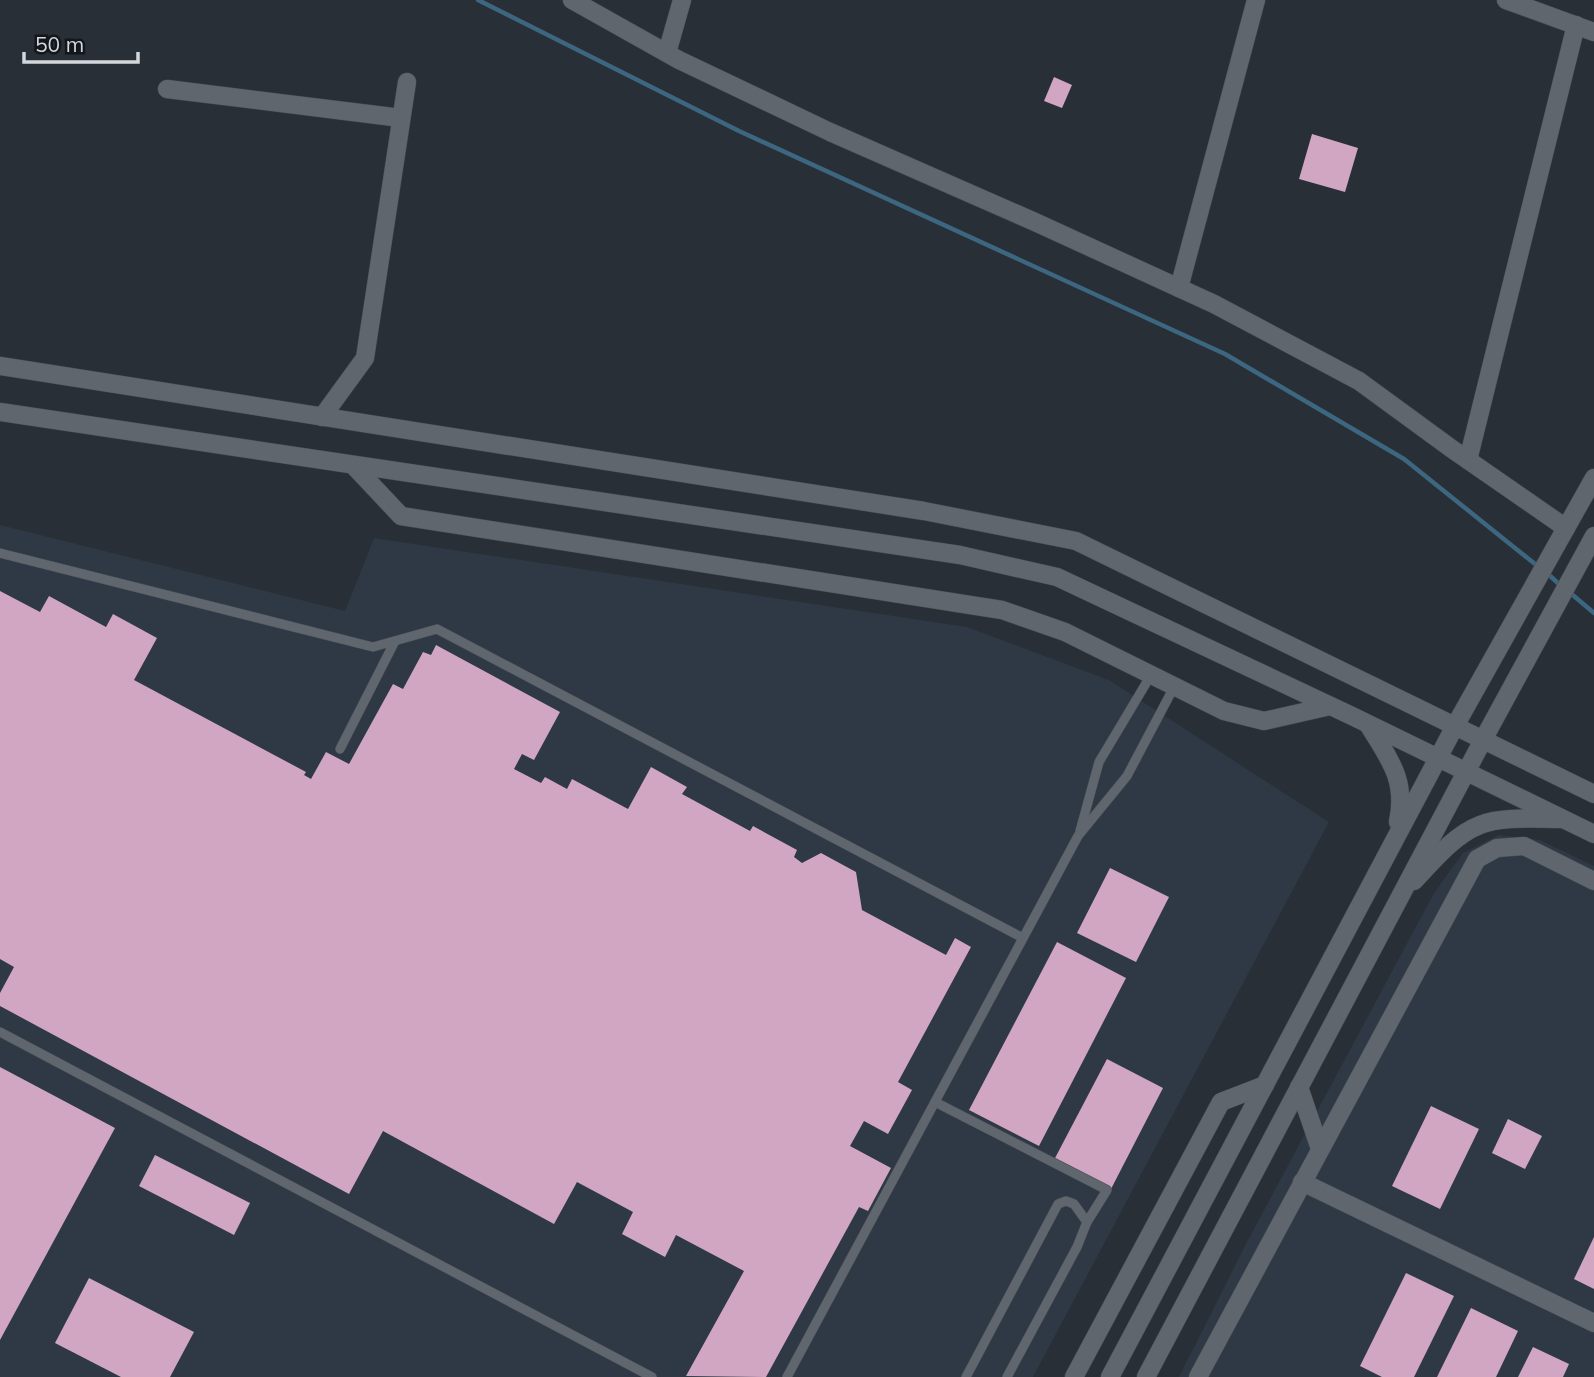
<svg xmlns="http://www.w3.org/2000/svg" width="1594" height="1377" viewBox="0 0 1594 1377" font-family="Mulish,sans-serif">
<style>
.built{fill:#2e3945}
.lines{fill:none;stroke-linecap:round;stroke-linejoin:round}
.stream{stroke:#3d6680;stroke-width:4.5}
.building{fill:#d1a6c3}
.lane-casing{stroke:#484d52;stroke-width:10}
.street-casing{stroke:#484d52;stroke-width:19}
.secondary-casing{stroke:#484d52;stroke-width:19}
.lane{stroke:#5f666e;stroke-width:9}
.street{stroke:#5f666e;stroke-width:18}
.secondary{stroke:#5f666e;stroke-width:18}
</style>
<rect width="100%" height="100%" fill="#282f36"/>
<g class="built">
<path d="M0,525l345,86 29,-73 593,89 142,53 220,142 -296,555h-1033z"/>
<path d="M1499,835l41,5 54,26v511h-415l69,-137 186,-347 29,-40z"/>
</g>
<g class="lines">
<g class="stream">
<path d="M478,0l261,131 486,223 179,105 136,109"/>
<path d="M1547,573l14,13"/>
<path d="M1568,591l26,22"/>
</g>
</g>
<g class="building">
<path d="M1054,77l18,8 -10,23 -18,-7z"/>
<path d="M1312,134l46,14 -13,44 -46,-13z"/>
<path d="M0,591l40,21 9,-16 57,31 7,-13 44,24 -23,42 172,92 -2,3 7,4 15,-27 23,12 44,-80 10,5 20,-37 8,3 5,-10 124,67 -26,48 -12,-6 -8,15 27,14 4,-6 22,12 5,-10 56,30 23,-42 36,20 -5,7 68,37 3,-5 44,24 -3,7 8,6 19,-10 35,19 6,38 84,45 9,-17 16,9 -73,135 14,8 -24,44 -24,-13 -14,25 41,22 -23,43 -9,-4 -93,170 -80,-1 58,-105 -68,-36 -11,22 -43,-23 11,-22 -56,-30 -23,42 -171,-93 -34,63 -349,-188v-13l14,-26 -14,-8z"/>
<path d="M1110,868l59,29 -33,65 -59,-29z"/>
<path d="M1057,942l69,36 -87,168 -70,-36z"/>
<path d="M1107,1059l56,29 -52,101 -57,-29z"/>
<path d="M0,1067l115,61 -115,212z"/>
<path d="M1431,1106l48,23 -39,80 -48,-23z"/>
<path d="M1508,1119l34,17 -17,33 -33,-16z"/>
<path d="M155,1155l95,48 -16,32 -95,-49z"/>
<path d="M1594,1237v52l-20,-10z"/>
<path d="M1406,1273l48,23 -40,81h-32l-22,-11z"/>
<path d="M89,1278l105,54 -24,45h-49l-66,-34z"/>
<path d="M1471,1308l47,23 -22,46h-59z"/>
<path d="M1533,1347l36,17 -6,13h-45z"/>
</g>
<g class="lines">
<defs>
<g id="lane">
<path d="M0,553l373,94 64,-18 586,309"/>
<path d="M340,749l55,-108"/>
<path d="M1080,831l19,-69 52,-87"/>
<path d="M0,1032l652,345"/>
<path d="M935,1102l172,88 -20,32"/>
<path d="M787,1377l291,-541 49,-60 47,-89"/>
<path d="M966,1377l92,-173 8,-3 8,3 13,18 -10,25 -70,130"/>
</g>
<g id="street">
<path d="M572,0l107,60 151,72 205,90 179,82 145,77 93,68 114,79"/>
<path d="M1506,0l88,32"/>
<path d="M667,53l15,-53"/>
<path d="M167,89l234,29"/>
<path d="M1179,288l77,-288"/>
<path d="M322,417l43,-59 42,-276"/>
<path d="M1468,460l108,-435"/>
<path d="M353,465l48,51 601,94 63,22 159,79 40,10 66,-15"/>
<path d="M1299,1087l21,62"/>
<path d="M1302,1182l292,141"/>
<path d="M1074,1377l147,-275 44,-17"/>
<path d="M1198,1377l279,-518 20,-11 27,-2 70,35"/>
</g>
<g id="secondary">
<path d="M0,366l924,145 152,30 518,253"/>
<path d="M0,412l960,143 97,22 295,139 242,118"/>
<path d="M1368,724c21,35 39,55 30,98"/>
<path d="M1414,881c19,-20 40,-46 66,-56 21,-9 57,-6 81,-6"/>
<path d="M1110,1377l345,-651 139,-248"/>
<path d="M1146,1377l337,-637 111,-204"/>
</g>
</defs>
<use href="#lane" class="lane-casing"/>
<use href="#street" class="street-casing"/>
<use href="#secondary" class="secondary-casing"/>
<use href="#lane" class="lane"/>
<use href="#street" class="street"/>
<use href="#secondary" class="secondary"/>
</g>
<path d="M24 52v10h114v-10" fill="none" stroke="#d4d8dc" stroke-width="3.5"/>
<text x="35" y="52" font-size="21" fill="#d4d8dc" stroke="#13161a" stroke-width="5" paint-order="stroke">50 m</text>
</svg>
